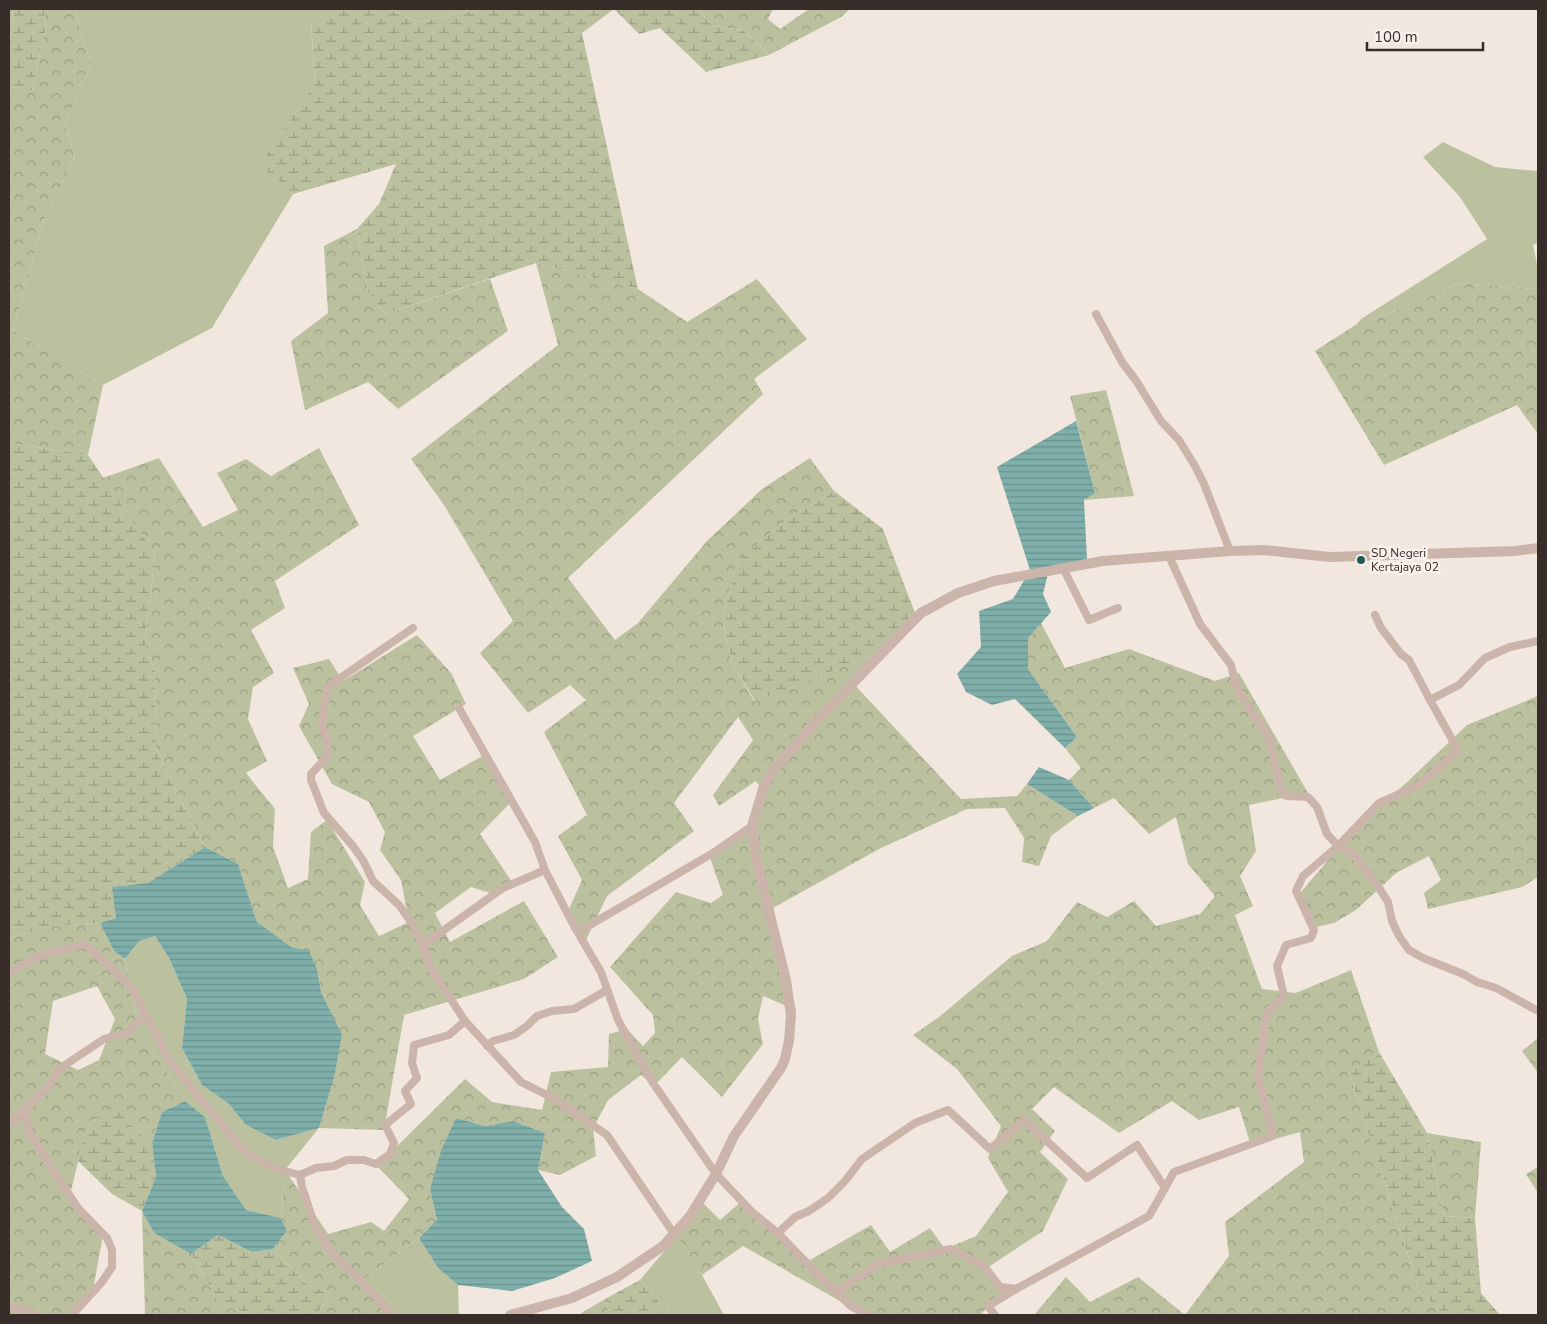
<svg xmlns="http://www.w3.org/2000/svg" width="1547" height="1324" viewBox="0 0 1547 1324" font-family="'Nunito Sans',sans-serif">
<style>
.grass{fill:#bbc19f}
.forest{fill:url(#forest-crowns);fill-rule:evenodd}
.wetland{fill:url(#wetland-marsh)}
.water{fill:url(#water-rules)}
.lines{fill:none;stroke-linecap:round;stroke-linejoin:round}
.minor{stroke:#cbb5ab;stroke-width:8}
.tertiary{stroke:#cbb5ab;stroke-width:10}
.poi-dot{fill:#205955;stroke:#faf1ec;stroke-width:2}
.labels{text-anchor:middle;stroke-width:5;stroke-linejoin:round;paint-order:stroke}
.poi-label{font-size:12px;fill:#392d2a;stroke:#faf1ec;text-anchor:start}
</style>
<defs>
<pattern id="forest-crowns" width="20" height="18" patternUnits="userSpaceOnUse" patternTransform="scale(1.25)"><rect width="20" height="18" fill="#bbc19f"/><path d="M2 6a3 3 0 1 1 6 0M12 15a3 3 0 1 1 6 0" fill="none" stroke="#999d82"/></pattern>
<pattern id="wetland-marsh" width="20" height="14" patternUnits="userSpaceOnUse" patternTransform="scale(1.25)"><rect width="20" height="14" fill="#bbc19f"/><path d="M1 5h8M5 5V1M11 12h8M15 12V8" fill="none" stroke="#999d82"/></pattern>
<pattern id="water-rules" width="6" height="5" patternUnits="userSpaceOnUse" patternTransform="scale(1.25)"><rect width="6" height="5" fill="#7fafaa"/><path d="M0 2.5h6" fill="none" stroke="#698f8b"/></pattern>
</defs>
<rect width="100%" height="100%" fill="#f2e7df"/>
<g class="grass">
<path d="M9,9h3l2,20 -5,7z"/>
<path d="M74,9h273l-36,14 4,60 -54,82 32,29 -81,134 -109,57 -90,-55 31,-110 31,-63 -10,-32 26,-61z"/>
<path d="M389,9h92l-63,13z"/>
<path d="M1443,142l52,25 43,4v72l-5,2 5,24v20l-79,-6 -95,41h-7l4,-5 126,-80 -27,-42 -37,-40z"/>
<path d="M155,936l14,22 18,41 -5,49 20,37 27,19 17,21 30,15 43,-12 -34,42 -4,48 -35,-8 -23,-34 -18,-59 -20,-16 -46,-73 -14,-69 14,-18z"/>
<path d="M677,1236l25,39 22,40h-54l-30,-35z"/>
<path d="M419,1238l19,30 20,17 1,30h-62l-3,-10 -30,-26z"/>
</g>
<g class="forest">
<path d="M44,9h30l17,55 -26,61 10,32 -31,63 -31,110 90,55 -15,70 -79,-12v-353h23l14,-63z"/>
<path d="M698,9h75l-5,10 12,10 29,-20h41l-9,8 -72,38 -26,-25 -30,-4z"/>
<path d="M357,229l11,62 17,23 105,-35 18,52 -110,78 -30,-27 -63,28 -14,-69 37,-28 -4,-67z"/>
<path d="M536,263l102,26 49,33 70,-43 50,60 -53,40 9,15 -195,184 47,62 23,-17 69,-82 55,-52 48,-31 24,33 -45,27 -51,42 -16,57 10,46 22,38 123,-47 -25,28 109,117 56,-3 10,-12 51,32 -27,20 -12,30 -17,-4 2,-24 -19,-30 -38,1 -86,39 -110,61 25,101 -33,-14 -5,23 5,25 -41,53 -40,-40 -28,29 -13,-11 -33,25 -15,28 3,28 -36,19 -22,-5 7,-37 -32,-12 -28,5 -29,-8 -26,71 7,31 -18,18 -55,41 30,26 3,10h-80l13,-22 -23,-9 -34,-35 14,-18 -6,-13 4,-48 43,64 43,-12 13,9 25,-32 -32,-33 88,-87 27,23 50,8 9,-38 57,-5 1,-33 18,-5 16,17 12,-13 -2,-18 -43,-48 66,-75 35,11 12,-8 -14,-40 51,-38 5,-21 -9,-15 -37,25 -6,-11 40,-55 -15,-23 -64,86 20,28 -87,65 -21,44 -17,-31 13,-29 -24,-44 29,-21 -43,-83 42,-32 -16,-15 -42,28 -48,-60 33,-32 -69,-116 -33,-46 147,-114z"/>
<path d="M1459,283l79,6v145l-21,-29 -133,60 -69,-114 42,-27h7z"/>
<path d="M1106,390l28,106 -50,4 11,-7 -25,-97z"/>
<path d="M319,448l40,77 -84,56 10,27 -34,22 23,43 -21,14 -5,32 19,42 -21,12 29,36 -2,38 15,41 20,-9 3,-47 16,-12 38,62 -5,23 19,31 30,-14 -8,-42 -21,-30 5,-18 -16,-30 -37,-18 -33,-58 10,-22 -16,-36 36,-9 14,22 74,-46 34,38 15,31 -53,32 27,44 44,-25 26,48 -30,31 32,48 -22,11 -19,-6 -36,26 15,29 74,-41 34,56 -34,22 -120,36 -20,115 -65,-2 15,-50 7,-43 -20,-43 -4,-23 -60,-47 -19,-58 -33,-17 -21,-40 -28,-59 -1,-76 -10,-29 10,-89 -52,-76 56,-20 44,69 35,-17 -21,-37 29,-14 25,17z"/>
<path d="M1041,623l24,45 64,-19 86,32 24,-8 69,120 -59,12 7,46 -16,25 13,30 -18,9 27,74 34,4 55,-23 28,82 -30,21 70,216 25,26h-410l32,-38 24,25 48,-25 47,38 44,-59 -4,-34 79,-60 -4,-30 -49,14 -12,-39 -40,13 -27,-19 -53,32 -65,-46 -22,22 23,22 -15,21 28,27 -25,52 -56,37 16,24 -23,23h-109l-19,-7 -109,-62 -41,29 -25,-39 22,-37 21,21 23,-20 67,60 61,-35 19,27 40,-24 15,21 31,-13 32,-44 -20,-34 13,-32 -44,-57 -44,-34 26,-18 73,-61 35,-15 30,-39 30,15 27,-16 22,25 44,-12 15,-18 -27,-32 -12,-47 -27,17 -35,-36 -20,10 -25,-28 12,-12 -16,-20 12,-11 -49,-68v-31z"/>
<path d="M1538,696v181l-16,10 -94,22 -4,-16 17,-13 -12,-24 -33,17 -40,37 -22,13 -18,4 -21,-28 62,-73 48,-42 62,-59z"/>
<path d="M100,923l14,28 11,8 14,69 46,73 -23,11 -10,31 -18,-14 -19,-25 -28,21 -17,70 34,35 -12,65 -23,20h-60v-377l42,-12zM97,986l18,33 -16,41 -21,10 -33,-16 8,-53z"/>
<path d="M1538,1038v35l-16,-22z"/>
<path d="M1427,1133l54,9 -6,76 -31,-2z"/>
<path d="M1538,1167v26l-12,-19z"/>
<path d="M142,1211l12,22 37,21 29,50 30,11h-105z"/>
<path d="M605,1299l5,16h-30l3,-3z"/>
</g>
<g class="wetland">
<path d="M12,9h32l2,18 -14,63h-23v-54l5,-7z"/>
<path d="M347,9h42l29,13 63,-13h217l15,17 30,4 26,25 -63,17 -46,-44 -21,6 -25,-25 -32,24 56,256 -102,-26 -151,51 -17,-23 -11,-62 22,-25 17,-40 -103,30 -33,-29 55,-82 -4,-61z"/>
<path d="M9,443l79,12 67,99 -10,89 10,29 1,76 28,59 21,40 -57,36 -35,4 3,31 -16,5 -49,3 -42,12z"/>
<path d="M834,491l49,38 32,84 -38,41 -122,47 -23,-38 -10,-46 16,-57 51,-42z"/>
<path d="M1379,1052l48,81 17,83 31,2 6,75 19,22h-56l-25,-26 -70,-216z"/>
<path d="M115,1103l19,26 18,14 4,34 -14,34 -30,-17 -34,-33 9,-36z"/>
<path d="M218,1235l34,17 21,-3 34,35 23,9 -13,22h-67l-30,-11 -29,-50z"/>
<path d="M640,1280l30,35h-60l-5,-16z"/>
</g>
<g class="water">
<path d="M1076,421l19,72 -11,7 3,59 -38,10 -6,25 8,18 -23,26v31l49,68 -12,11 -50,-49 -23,6 -26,-13 -9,-18 24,-27 -2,-36 34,-12 17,-29 -33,-103z"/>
<path d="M1039,767l30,13 25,28 -16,8 -51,-32z"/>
<path d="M205,847l33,17 19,58 34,25 18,4 8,18 4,23 21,43 -8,43 -15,50 -43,12 -30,-15 -17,-21 -27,-19 -20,-37 5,-49 -18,-41 -14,-22 -16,5 -14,18 -11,-8 -14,-28 16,-5 -4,-31 36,-4z"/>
<path d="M185,1101l20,16 18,59 23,34 35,8 6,13 -14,18 -21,3 -34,-17 -27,19 -37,-21 -12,-22 14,-34 -4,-34 10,-31z"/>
<path d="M456,1118l29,8 28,-5 32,12 -7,37 24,37 22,22 8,32 -37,17 -43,13 -54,-6 -20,-17 -19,-30 18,-18 -7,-31 11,-38z"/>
</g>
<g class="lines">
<g class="minor">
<path d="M1096,314l26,48 15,20 24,39 18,19 16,26 9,18 26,67"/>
<path d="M1169,556l31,68 31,41 6,24 32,49 12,52 5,6 22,1 9,10 10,27 11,12 14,7 24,30 12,19 4,19 7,15 10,14 14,8 40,16 14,8 19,6 42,23"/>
<path d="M1063,568l26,52 29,-12"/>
<path d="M1375,615l6,13 20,26 8,6 21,40"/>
<path d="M413,628l-86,59 -5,37 5,17 1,15 -17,18v6l13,33 29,33 11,16 9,19 26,24 12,17 12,23 7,22 35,54 56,61 34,17 52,36 67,99"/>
<path d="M459,708l76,134 10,28 29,56 27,46 17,48 35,63 63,91 36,38 26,21 41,43 33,31 17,8"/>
<path d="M578,932l135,-79 39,-27"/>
<path d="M423,945l80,-57 42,-18"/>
<path d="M9,972l30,-16 46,-12 47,44 39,75 67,81 11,11 28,14 23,6 16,-7 18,-2 13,-6h17l12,4 14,-10 4,-11 -9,-18 26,-21 -6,-13 12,-13 -5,-15 2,-18 35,-10 16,-14"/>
<path d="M487,1046l6,-5 21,-6 13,-9 10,-10 15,-5 22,-2 33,-19"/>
<path d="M24,1109l5,22 23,38 26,39 29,30 5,12v17l-10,15 -30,33"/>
<path d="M9,1124l39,-37 11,-18 45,-30 23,-6 18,-19"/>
<path d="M300,1175l2,12 13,39 16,26 30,29 31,34"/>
<path d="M778,1233l17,-16 14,-6 19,-13 17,-17 17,-22 53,-36 33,-13 42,39 34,-29 63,58 50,-33 28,43"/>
<path d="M836,1292l44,-29 71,-14 33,17 16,21 16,2 133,-73 25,-44 99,-36 -15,-60 9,-64 17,-16 -7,-30 9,-21 25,-7 3,-8 -18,-39 7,-15 35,-30 41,-43 39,-17 40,-36 -28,-50 29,-15 26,-27 25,-11 28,-6"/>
<path d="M9,1305l29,10"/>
<path d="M995,1315l-7,-9 28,-17"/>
</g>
<path class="tertiary" d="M510,1315l62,-17 45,-21 46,-31 27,-30 26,-42 18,-38 47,-68 4,-9 4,-18 2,-26 -5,-35 -30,-122 -4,-32 11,-37 9,-17 47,-54 102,-105 37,-20 36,-12 109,-20 127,-10 34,-1 66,7 185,-6 23,-3"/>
</g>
<circle class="poi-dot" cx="1361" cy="560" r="5"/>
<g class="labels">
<g class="poi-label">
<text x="1371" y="557">SD Negeri<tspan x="1371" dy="14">Kertajaya 02</tspan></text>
</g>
</g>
<rect width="1547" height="1324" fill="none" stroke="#392d2a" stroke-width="20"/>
<path d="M1367 42v8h116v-8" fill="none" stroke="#392d2a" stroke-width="2.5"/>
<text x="1374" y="42" font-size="15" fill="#392d2a" stroke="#faf1ec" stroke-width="4" paint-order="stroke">100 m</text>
</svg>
